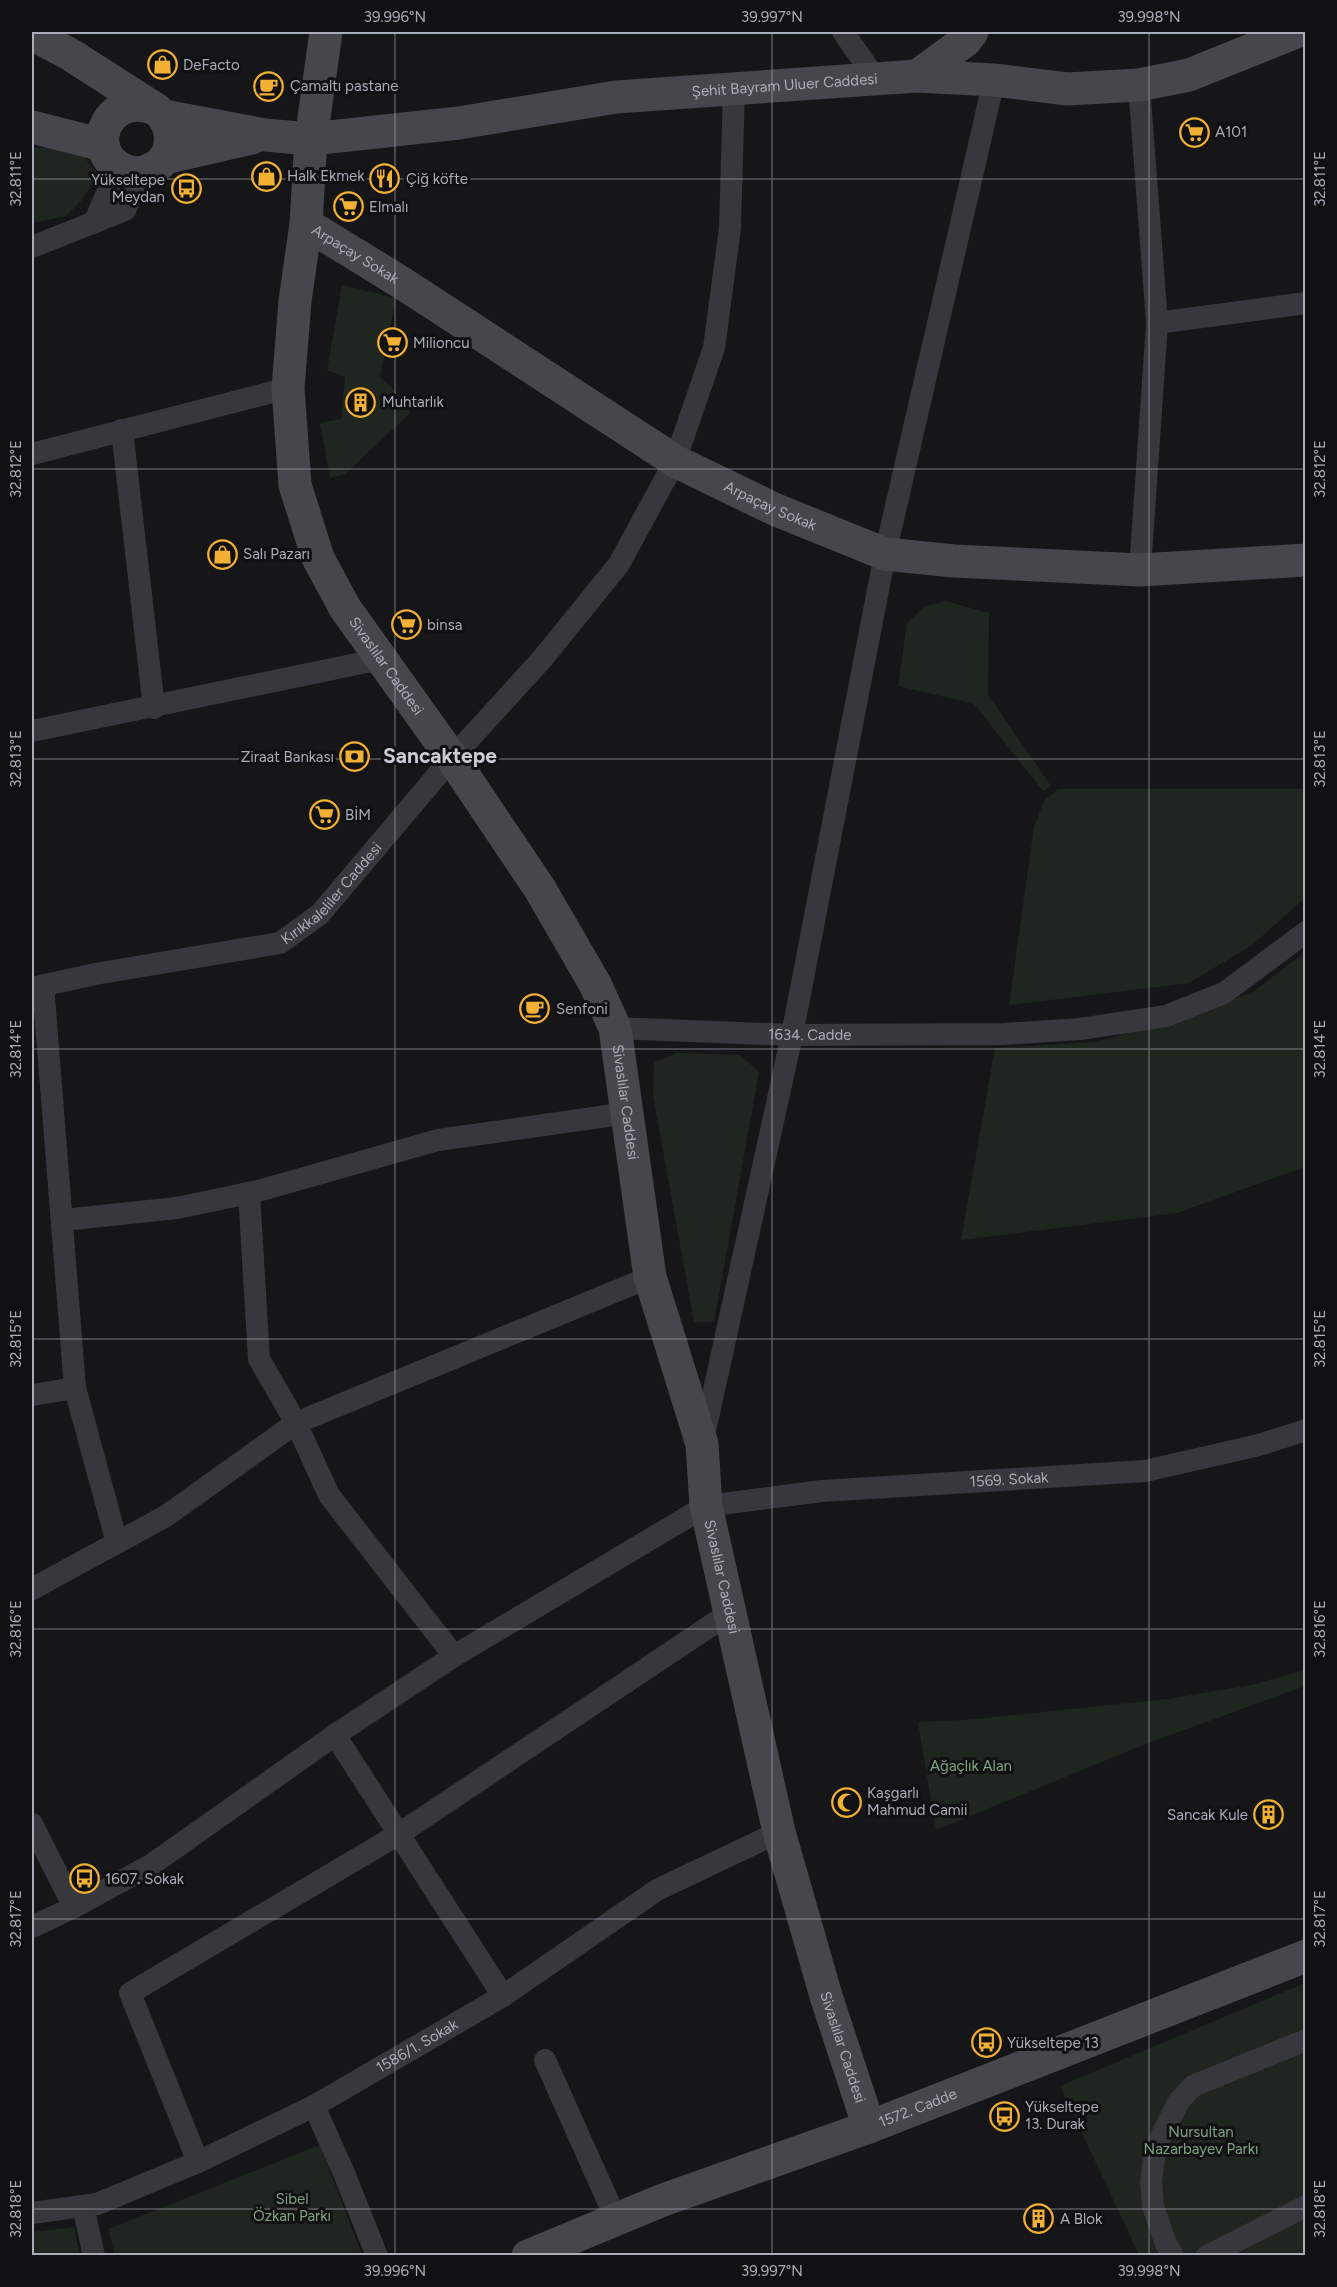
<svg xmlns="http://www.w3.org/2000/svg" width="1337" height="2287" viewBox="0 0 1337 2287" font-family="Figtree,sans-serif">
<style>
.green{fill:#1e261f}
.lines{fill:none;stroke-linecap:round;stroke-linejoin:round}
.street{stroke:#37383d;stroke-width:22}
.secondary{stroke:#45474d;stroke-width:33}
.ticks{fill:none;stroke:#a8adb8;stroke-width:1.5;stroke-opacity:0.45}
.labels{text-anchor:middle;stroke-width:6;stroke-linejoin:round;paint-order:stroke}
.poi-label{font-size:15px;fill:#a8adb8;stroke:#111113;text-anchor:start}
.street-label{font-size:15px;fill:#a8adb8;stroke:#111113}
.park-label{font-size:15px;fill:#7fa381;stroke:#111113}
.district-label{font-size:21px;font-weight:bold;fill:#c9ccd4;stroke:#111113}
.neatline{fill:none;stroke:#a8adb8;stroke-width:2}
.ticks-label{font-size:15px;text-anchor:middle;fill:#a8adb8}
</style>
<rect width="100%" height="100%" fill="#161618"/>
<g class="green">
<path d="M32,147l47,4 19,23 -16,26 -16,16 -34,7z"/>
<path d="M342,285l54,13 -16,79 16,15 14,21 -65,61 -15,4 -10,-55 21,-4 4,-42 -18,-7z"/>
<path d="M946,601l43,12 -1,82 63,91 -8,5 -69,-87 -76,-18 9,-63 18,-17z"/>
<path d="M1058,789h247v109l-53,47 -63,38 -180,22 25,-178 10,-26z"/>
<path d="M1305,952v215l-128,46 -216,27 34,-192 100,-6 96,-25 63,-26z"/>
<path d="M676,1053l64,2 19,17 -45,250h-20l-41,-227 1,-32z"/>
<path d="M1305,1670v16l-162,59 -207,85 -18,-108 48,-2 202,-21 83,-14z"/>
<path d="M1305,1983v272h-166l-79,-169z"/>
<path d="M320,2145l42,110h-247l-7,-26z"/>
<path d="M74,2227l6,28h-48v-23z"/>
</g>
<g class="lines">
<g class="street">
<path d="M843,32l33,47"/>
<path d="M1139,85l18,238 -17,247"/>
<path d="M94,223l24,-56"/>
<path d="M32,247l93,-37 18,-38"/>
<path d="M1157,323l149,-20"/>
<path d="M122,430l32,278"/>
<path d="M32,454l256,-66"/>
<path d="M32,731l349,-72"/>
<path d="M43,985l32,403 42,155"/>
<path id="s1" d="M32,988l63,-14 185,-31 40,-29 132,-156 91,-100 76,-94 56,-103 39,-113 16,-120 4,-139"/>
<path id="s2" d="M615,1028l177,7 212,-1 76,-5 86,-13 58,-23 82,-61"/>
<path d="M249,1193l10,166 37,64 33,72 125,161"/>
<path d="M63,1220l114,-12 81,-17 180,-51 190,-27"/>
<path d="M32,1395l43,-7"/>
<path d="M703,1440l89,-405 93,-481 109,-474"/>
<path d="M32,1589l134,-73 130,-93 354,-146"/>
<path d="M335,1735l168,261"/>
<path d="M32,1824l42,83"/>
<path id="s3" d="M32,1927l42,-20 77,-42 184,-130 119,-79 252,-150 116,-15 323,-20 114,-26 47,-15"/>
<path d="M545,2060l71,159"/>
<path d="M314,2106l30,67 33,83"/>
<path d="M198,2162l-68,-169 269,-159 332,-222"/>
<path d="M83,2206l11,50"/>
<path id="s4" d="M32,2213l65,-9 101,-42 116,-56 189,-110 154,-106 122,-58"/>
<path d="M1173,2256l-7,-12 -13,-38 -2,-24 4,-33 24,-48 14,-15 113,-46"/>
<path d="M1207,2256l99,-50"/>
</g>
<g class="secondary">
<path id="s5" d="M326,32l-15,107 -5,85 -11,77 -7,87 7,97 23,73 27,50 107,150 88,131 55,95 20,44 35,249 52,167 4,62 73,326 47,164 43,131"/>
<path d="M32,34l39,21 86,55c19,17 19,50 -8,60 -9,4 -19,3 -27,-1 -41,-21 -11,-81 35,-59"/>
<path d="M917,76l48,-35 7,-9"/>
<path id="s6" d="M164,116l101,19 46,4 148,-16 157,-26 301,-21 77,4 73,9 72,-4 50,-10 107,-43"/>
<path d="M32,127l71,18"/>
<path d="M165,158l87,-20"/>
<path id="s7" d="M306,224l96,59 273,178 99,48 111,45 69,7 186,9 166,-10"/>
<path id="s8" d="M528,2256l135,-56 206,-73 437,-171"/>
</g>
</g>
<path class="ticks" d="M395,32v2224M772,32v2224M1149,32v2224M32,179h1274M32,469h1274M32,759h1274M32,1049h1274M32,1339h1274M32,1629h1274M32,1919h1274M32,2209h1274"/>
<defs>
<symbol id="shop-ring" viewBox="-11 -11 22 22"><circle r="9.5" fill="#111113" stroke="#f2b134" stroke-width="1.5"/><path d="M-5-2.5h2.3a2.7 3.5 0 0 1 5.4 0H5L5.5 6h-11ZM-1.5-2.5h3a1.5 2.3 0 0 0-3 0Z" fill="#f2b134"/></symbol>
<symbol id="cafe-ring" viewBox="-11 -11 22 22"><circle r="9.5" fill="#111113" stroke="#f2b134" stroke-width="1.5"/><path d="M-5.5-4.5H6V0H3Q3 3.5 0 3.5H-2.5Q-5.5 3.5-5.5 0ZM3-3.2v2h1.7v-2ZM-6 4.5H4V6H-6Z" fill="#f2b134"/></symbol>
<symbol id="supermarket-ring" viewBox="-11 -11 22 22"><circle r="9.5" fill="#111113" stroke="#f2b134" stroke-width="1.5"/><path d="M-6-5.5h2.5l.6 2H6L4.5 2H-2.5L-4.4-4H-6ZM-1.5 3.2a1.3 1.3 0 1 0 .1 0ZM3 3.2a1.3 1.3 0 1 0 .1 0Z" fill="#f2b134"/></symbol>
<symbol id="restaurant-ring" viewBox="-11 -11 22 22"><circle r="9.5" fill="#111113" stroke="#f2b134" stroke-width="1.5"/><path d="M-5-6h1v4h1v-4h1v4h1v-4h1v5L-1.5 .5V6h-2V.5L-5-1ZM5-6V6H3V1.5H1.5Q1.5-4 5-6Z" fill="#f2b134"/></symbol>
<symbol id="bus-ring" viewBox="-11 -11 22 22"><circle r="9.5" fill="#111113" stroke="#f2b134" stroke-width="1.5"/><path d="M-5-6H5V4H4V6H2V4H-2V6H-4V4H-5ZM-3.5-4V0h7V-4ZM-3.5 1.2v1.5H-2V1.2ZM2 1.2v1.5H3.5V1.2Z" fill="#f2b134"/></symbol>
<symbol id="building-ring" viewBox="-11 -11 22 22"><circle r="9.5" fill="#111113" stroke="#f2b134" stroke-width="1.5"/><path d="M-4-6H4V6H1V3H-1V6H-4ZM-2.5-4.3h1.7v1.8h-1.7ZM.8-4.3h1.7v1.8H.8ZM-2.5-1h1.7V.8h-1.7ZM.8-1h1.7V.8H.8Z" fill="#f2b134"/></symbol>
<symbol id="bank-ring" viewBox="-11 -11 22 22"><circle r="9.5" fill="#111113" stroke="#f2b134" stroke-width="1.5"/><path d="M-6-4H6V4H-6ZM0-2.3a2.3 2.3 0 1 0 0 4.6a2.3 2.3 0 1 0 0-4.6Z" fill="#f2b134"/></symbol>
<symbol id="mosque-ring" viewBox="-11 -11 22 22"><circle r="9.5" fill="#111113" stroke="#f2b134" stroke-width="1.5"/><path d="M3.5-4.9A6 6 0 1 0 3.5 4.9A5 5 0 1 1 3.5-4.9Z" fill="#f2b134"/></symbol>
</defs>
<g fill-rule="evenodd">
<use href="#shop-ring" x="146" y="48" width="33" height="33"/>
<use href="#cafe-ring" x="252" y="70" width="33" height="33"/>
<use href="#supermarket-ring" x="1178" y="116" width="33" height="33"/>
<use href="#shop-ring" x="250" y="160" width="33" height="33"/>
<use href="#restaurant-ring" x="368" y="162" width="33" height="33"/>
<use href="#bus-ring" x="170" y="172" width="33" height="33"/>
<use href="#supermarket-ring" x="332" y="190" width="33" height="33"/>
<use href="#supermarket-ring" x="376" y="326" width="33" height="33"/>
<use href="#building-ring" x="344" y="386" width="33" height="33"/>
<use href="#shop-ring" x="206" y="538" width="33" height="33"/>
<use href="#supermarket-ring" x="390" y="608" width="33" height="33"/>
<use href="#bank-ring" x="338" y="740" width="33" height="33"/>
<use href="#supermarket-ring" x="308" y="798" width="33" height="33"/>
<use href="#cafe-ring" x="518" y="992" width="33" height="33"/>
<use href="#mosque-ring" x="830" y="1786" width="33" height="33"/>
<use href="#building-ring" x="1252" y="1798" width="33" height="33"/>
<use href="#bus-ring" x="68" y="1862" width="33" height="33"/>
<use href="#bus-ring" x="970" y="2026" width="33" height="33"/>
<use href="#bus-ring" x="988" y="2100" width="33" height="33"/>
<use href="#building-ring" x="1022" y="2202" width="33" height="33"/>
</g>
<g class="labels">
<g class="poi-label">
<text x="183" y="70">DeFacto</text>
<text x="290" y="91">Çamaltı pastane</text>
<text x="1215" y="137">A101</text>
<text x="287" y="181">Halk Ekmek</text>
<text x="406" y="184">Çiğ köfte</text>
<text x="165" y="185" text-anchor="end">Yükseltepe<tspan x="165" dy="17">Meydan</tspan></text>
<text x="369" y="212">Elmalı</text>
<text x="413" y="348">Milioncu</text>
<text x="382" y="407">Muhtarlık</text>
<text x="243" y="559">Salı Pazarı</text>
<text x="427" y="630">binsa</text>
<text x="334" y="762" text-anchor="end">Ziraat Bankası</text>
<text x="345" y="820">BİM</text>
<text x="556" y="1014">Senfoni</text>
<text x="867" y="1798">Kaşgarlı<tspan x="867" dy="17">Mahmud Camii</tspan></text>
<text x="1248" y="1820" text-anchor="end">Sancak Kule</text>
<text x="105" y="1884">1607. Sokak</text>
<text x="1007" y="2048">Yükseltepe 13</text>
<text x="1025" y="2112">Yükseltepe<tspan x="1025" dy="17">13. Durak</tspan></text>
<text x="1060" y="2224">A Blok</text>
</g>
<g class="street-label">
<text dy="5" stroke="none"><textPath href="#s6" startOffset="626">Şehit Bayram Uluer Caddesi</textPath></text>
<text dy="5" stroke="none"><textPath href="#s7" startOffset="58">Arpaçay Sokak</textPath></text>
<text dy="5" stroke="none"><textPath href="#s7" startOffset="544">Arpaçay Sokak</textPath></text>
<text dy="5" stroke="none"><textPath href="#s5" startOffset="660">Sivaslılar Caddesi</textPath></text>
<text dy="5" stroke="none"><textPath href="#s1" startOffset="324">Kırıkkaleliler Caddesi</textPath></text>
<text dy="5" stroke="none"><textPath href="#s2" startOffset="195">1634. Cadde</textPath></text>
<text dy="5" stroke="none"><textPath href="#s5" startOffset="1164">Sivaslılar Caddesi</textPath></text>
<text dy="5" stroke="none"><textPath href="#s3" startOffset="1100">1569. Sokak</textPath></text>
<text dy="5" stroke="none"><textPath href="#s5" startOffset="1650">Sivaslılar Caddesi</textPath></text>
<text dy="5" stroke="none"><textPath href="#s4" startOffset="423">1586/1. Sokak</textPath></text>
<text dy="5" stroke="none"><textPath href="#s5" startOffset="2136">Sivaslılar Caddesi</textPath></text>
<text dy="5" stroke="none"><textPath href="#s8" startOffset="417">1572. Cadde</textPath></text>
</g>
<g class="park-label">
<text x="971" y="1771">Ağaçlık Alan</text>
<text x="1201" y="2137">Nursultan<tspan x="1201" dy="17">Nazarbayev Parkı</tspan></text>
<text x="292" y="2204">Sibel<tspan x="292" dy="17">Özkan Parkı</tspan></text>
</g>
<g class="district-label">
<text x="440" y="763">Sancaktepe</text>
</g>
</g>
<rect width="1337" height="2287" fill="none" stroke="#111113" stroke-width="66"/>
<rect x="33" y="33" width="1271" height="2221" class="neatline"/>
<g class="ticks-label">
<text x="395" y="22">39.996°N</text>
<text x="772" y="22">39.997°N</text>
<text x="1149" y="22">39.998°N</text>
<text transform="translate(1320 179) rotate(-90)" y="5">32.811°E</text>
<text transform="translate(16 179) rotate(-90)" y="5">32.811°E</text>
<text transform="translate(1320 469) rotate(-90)" y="5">32.812°E</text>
<text transform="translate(16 469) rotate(-90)" y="5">32.812°E</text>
<text transform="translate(1320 759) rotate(-90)" y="5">32.813°E</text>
<text transform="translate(16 759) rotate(-90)" y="5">32.813°E</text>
<text transform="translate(1320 1049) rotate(-90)" y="5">32.814°E</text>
<text transform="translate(16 1049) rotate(-90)" y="5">32.814°E</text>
<text transform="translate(1320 1339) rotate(-90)" y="5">32.815°E</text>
<text transform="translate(16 1339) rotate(-90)" y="5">32.815°E</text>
<text transform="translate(16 1629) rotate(-90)" y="5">32.816°E</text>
<text transform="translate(1320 1629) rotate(-90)" y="5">32.816°E</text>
<text transform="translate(1320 1919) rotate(-90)" y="5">32.817°E</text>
<text transform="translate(16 1919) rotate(-90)" y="5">32.817°E</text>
<text transform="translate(16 2209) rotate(-90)" y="5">32.818°E</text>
<text transform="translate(1320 2209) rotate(-90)" y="5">32.818°E</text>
<text x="395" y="2276">39.996°N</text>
<text x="772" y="2276">39.997°N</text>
<text x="1149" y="2276">39.998°N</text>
</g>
</svg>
